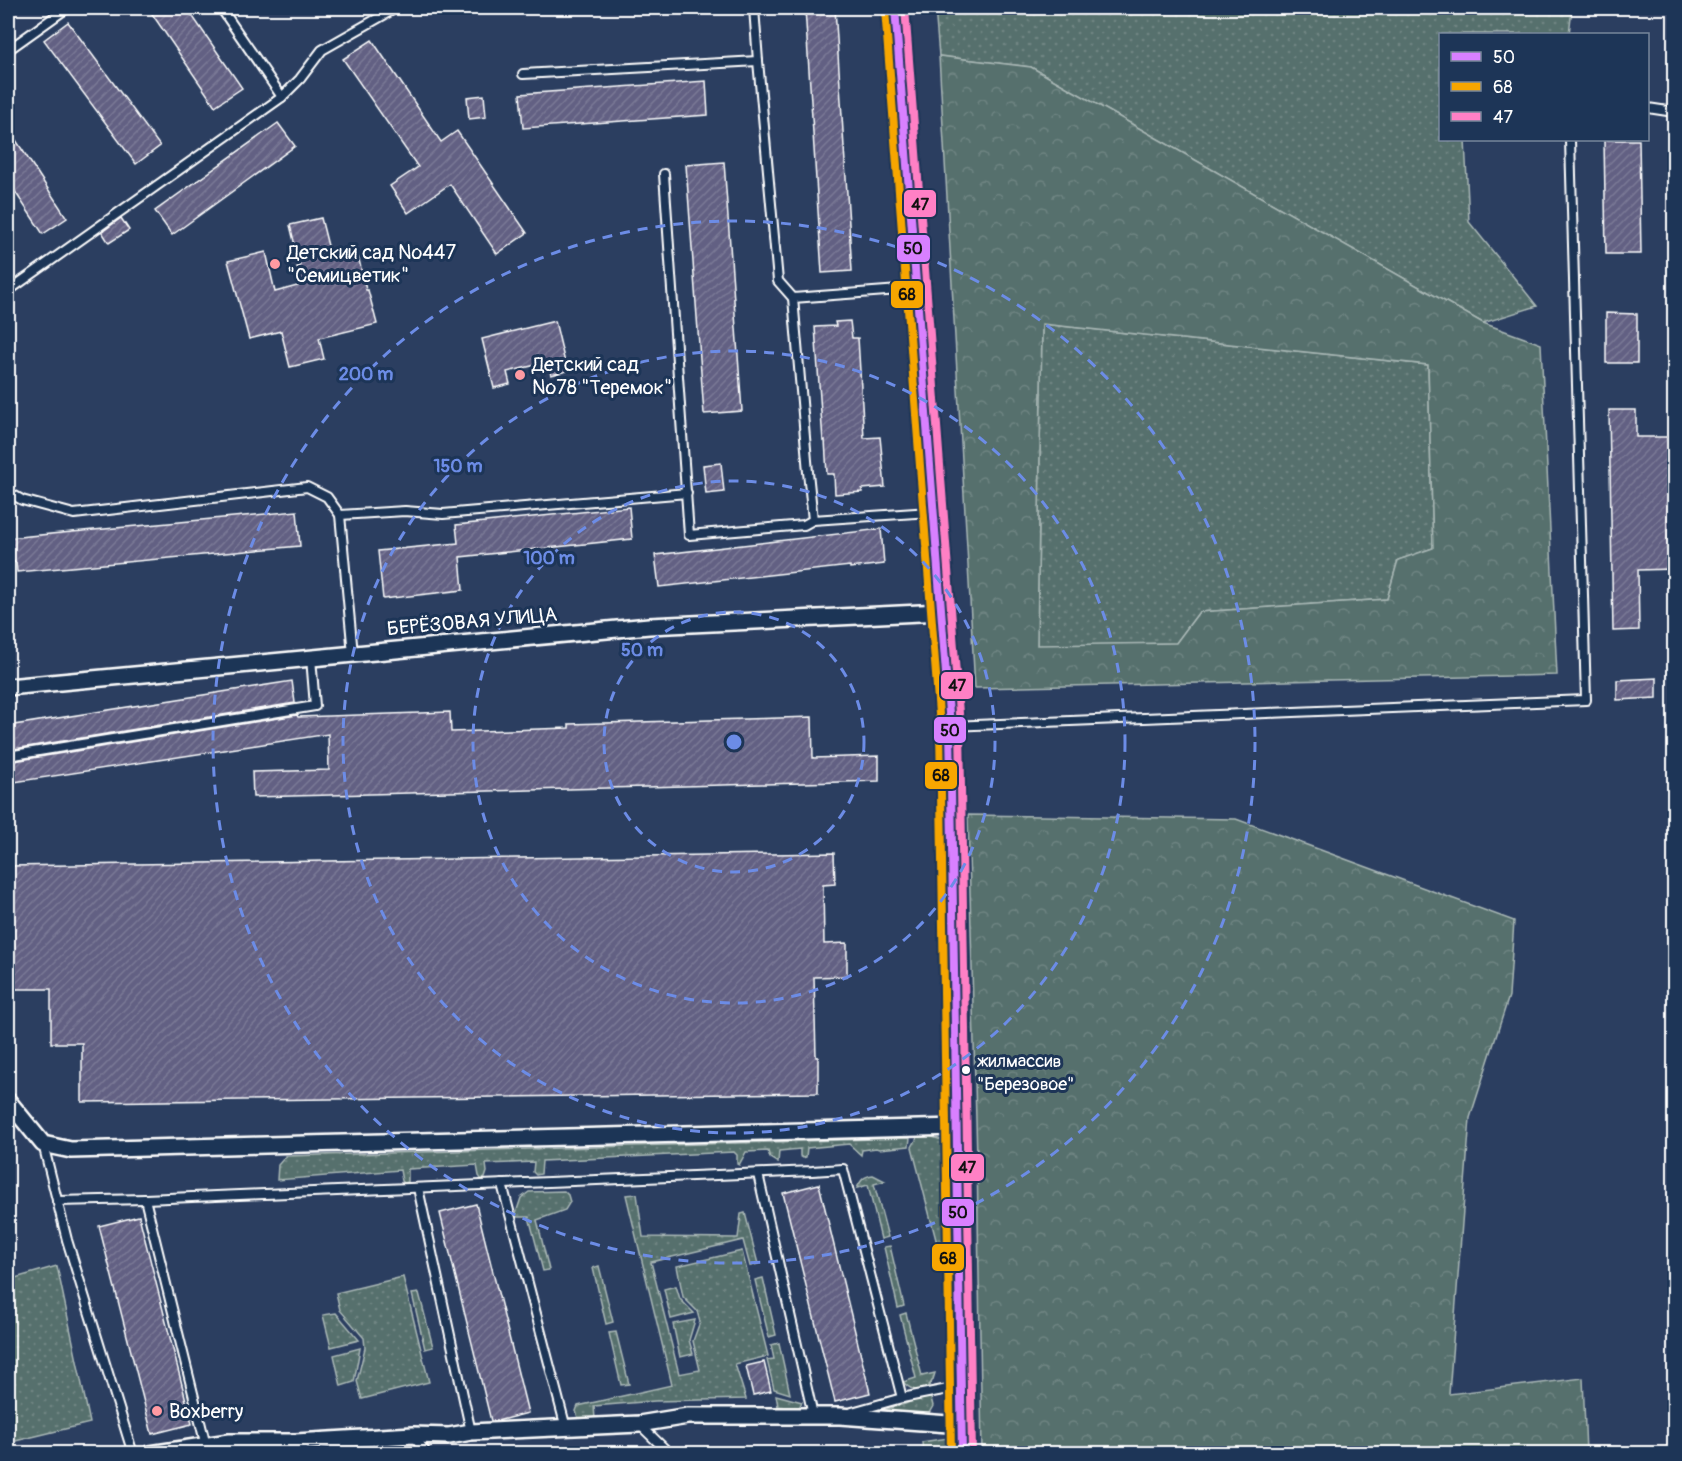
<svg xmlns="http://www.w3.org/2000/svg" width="1682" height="1461" viewBox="0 0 1682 1461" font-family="Pangolin,sans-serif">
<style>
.grass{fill:url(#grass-dots);stroke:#aab8b6;stroke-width:1.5}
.forest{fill:url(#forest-crowns);stroke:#aab8b6;stroke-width:1.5;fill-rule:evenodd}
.building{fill:url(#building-hatch);stroke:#fff;stroke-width:1.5}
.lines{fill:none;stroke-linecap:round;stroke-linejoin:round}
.lane-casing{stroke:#fff;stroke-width:12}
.street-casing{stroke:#fff;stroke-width:20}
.secondary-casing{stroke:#fff;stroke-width:27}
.lane{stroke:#1d3557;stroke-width:8}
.street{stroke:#1d3557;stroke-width:15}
.secondary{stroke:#1d3557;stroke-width:22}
.bus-1-casing{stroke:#1d3557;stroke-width:12}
.bus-2-casing{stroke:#1d3557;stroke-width:12}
.bus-3-casing{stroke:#1d3557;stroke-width:12}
.bus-1{stroke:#d880ff;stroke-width:8}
.bus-2{stroke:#f7a600;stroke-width:8}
.bus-3{stroke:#ff80c5;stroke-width:8}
.ring{fill:none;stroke:#6c8ce6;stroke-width:3;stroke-dasharray:10 8}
.poi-dot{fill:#ff9aa2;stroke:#1d3557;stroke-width:2}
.bus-dot{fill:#fff;stroke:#1d3557;stroke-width:2}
.labels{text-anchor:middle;stroke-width:6;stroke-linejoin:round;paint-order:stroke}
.bus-label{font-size:18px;fill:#fff;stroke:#1d3557;text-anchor:start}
.poi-label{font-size:20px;fill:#fff;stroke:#1d3557;text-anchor:start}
.street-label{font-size:20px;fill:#fff;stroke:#1d3557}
.centre{fill:#6c8ce6;stroke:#1d3557;stroke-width:3}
.ring-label{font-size:18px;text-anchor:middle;font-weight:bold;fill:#6c8ce6;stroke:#1d3557;stroke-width:6;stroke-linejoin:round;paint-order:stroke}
.line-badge{stroke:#1d3557;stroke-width:2}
.pale-badge-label{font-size:16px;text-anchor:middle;font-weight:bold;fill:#111}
</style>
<defs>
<pattern id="grass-dots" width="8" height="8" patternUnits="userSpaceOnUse" patternTransform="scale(1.5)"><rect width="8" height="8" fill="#56706d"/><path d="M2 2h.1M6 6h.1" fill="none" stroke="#6f8583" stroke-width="1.8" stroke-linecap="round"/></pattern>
<pattern id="forest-crowns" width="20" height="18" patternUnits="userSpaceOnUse" patternTransform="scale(1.5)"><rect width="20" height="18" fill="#56706d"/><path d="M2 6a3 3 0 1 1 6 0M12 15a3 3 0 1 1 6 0" fill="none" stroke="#6f8583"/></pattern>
<pattern id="building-hatch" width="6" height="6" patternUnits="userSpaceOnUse" patternTransform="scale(1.5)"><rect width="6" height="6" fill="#626183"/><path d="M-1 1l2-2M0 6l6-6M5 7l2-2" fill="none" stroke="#7a7996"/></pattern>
</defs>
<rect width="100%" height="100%" fill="#2b3e60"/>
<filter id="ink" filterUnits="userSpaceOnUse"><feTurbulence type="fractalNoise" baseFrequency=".0167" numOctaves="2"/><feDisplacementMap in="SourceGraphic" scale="12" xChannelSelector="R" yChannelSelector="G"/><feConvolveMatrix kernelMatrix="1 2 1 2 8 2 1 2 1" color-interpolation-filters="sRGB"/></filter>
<g filter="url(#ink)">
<g class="grass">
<path d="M935,8h637l-3,26h-129v106h25l4,82 68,84 -54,17 -452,-256 -92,-11z"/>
<path d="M1042,324l386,41 5,183 -35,12 -11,39 -188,13 -23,31 -139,3z"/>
<path d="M920,1133l28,9 7,171 -43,-166z"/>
<path d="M910,1138l-1,8 -30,3 -3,-1 -14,2 -1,5 -12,-11 -42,4 -1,9 -3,1 -3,-2v-7l-21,2 -1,12 -8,-5 -2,-7 -22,1 -7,13 -2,-1v-9l-3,-3 -192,9 -1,13 -5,1 -3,-3 1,-10 -48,2 1,8 -2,6 -4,1 -2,-3 -2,-11 -69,4v13l-4,1 -2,-2 -2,-11 -123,10 1,-15 8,-9z"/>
<path d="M873,1175l12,6 -11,3 14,53 -7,2 -13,-54 -11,3c4,-8 7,-12 16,-13z"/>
<path d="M564,1191l4,4 2,7 -5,8 -28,10 12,50 -6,1 -14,-54h-11l-3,-1 6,-18 8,-6z"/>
<path d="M637,1194l6,43 95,1 3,-24 4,-1 13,51 -8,2 -7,-26 -92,22 28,112 21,-4 -7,-29 7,-19 -3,-11 -14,-14 -6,-31 65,-15 26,105 -33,8 11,35 -91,2 -61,5 1,13 -13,1 -4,-2 -2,-7 2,-5 94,-21 -46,-190z"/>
<path d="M890,1246l14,60 -6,2 -14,-61z"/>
<path d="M57,1266l33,157 -79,19 -3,-14v-148z"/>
<path d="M599,1266l14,56 -7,2 -13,-56z"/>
<path d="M403,1277l26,105 -67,17 -5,-18 8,-33 -1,-10 -24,-28 -4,-17z"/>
<path d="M763,1278l13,57 -7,2 -14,-57z"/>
<path d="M676,1286l4,13 14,14 -23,6 -7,-30z"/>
<path d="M419,1293l14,54 -8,2 -13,-55z"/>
<path d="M336,1313l23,27 -28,7 -8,-32z"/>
<path d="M906,1313l16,63 13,-3c-4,18 -19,23 -32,9l13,-4 -16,-63z"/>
<path d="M695,1320l-6,20 4,14 -13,3 -7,-33z"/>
<path d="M616,1332l13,52 -8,1 -12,-52z"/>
<path d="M779,1343l11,51 -16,-5 -7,-29 7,-1 -3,-14z"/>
<path d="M360,1348l-6,34 -13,4 -7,-31z"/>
<path d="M776,1395l26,7 -4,7 -20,-3z"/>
<path d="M926,1395l5,3 2,8 -4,7 -53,-1 29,-8z"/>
</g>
<g class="forest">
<path d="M939,56l92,11 452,256 58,21 16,331 -582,13zM1042,324l386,41 5,183 -35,12 -11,39 -188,13 -23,31 -139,2z"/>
<path d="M968,815l268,4 278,102 -5,75 -39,122 -21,276 134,-16 3,75h-604l-5,-295z"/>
<path d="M948,1438v15h-25l-1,-11z"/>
</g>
<g class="building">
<path d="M148,8h39l55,80 -27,18z"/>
<path d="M805,8h30l17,263 -30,2z"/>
<path d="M68,22l92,124 -24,18 -92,-124z"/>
<path d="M372,40l69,102 16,-11 70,102 -30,21 -47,-70 -42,29 -18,-27 28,-19 -75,-108z"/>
<path d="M706,81l2,34 -185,13 -3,-34z"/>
<path d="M484,95l2,22 -17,2 -2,-22z"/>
<path d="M278,123l17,23 -123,89 -17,-24z"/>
<path d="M8,128l59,90 -24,16 -35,-53z"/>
<path d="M1604,140h35l2,114h-35z"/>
<path d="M724,162l18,249 -38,3 -18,-249z"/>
<path d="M121,218l8,12 -20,13 -7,-11z"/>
<path d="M321,218l9,36 26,-7 10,43h2l9,34 -58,14 5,21 -34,8 -9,-36 -32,8 -21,-78 38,-9 9,40 26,-7 -4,-18 3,-1 -10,-41z"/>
<path d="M1606,313l31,1v49h-31z"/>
<path d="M555,321l12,50 -16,4 -3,-13 -41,10 3,12 -16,4 -12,-49z"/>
<path d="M850,321l2,17h6l6,100 16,-1 5,50 -23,2v3l-27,2 -1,-20h-7l-2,-34 -2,1 -8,-114 21,-1 -1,-4z"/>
<path d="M1609,410h27v27h38v132l-36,1 1,60 -26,1z"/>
<path d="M721,463l3,29 -18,2 -3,-29z"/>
<path d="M629,507l3,32 -172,18 3,33 -80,9 -5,-48 80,-8 -2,-18z"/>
<path d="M297,511l3,35 -283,26 -1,-9 -8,-5v-20z"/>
<path d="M881,529l3,35 -34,4v-2l-191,21 -4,-32z"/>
<path d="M1657,678v20l-40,2v-20z"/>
<path d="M292,681l3,22 -287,47v-24z"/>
<path d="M450,712l1,20 118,-4v-4l243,-7 1,41 66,-2v25l-626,16 -1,-25 77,-2 -1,-36 -320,49v-21l289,-47 1,2z"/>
<path d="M834,853l1,31 -12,1 1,59 23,-1v33l-33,1 2,80h2v36l-736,9v-59h-31v-54h-36l-1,-46h-6v-77z"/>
<path d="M819,1184l51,209 -35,9 -52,-209z"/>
<path d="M476,1204l52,209 -31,8h-6l-51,-208z"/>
<path d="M139,1216l53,208 -40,10 -53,-208z"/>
<path d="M764,1362l7,29 -18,4 -7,-29z"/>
</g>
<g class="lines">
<defs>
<g id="lane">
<path d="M221,8l61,89"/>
<path d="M754,8l4,53 20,220 15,17"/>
<path d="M8,50l59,-42"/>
<path d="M523,74l235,-13"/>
<path d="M1648,108l26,4"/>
<path d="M664,174l25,361 115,-10 9,-5 117,-8"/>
<path d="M8,291l274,-194 18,-18 22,-29 74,-42"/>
<path d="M8,492l14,8 52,14 233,-27 20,10 13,18 13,139"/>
<path d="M340,515l65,-4 38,3 244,-21"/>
<path d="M813,520l-5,-48 -15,-174 120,-9"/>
<path d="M8,756l307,-50 -4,-48"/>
<path d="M43,1144l24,96 66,214"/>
<path d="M758,1174l55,241"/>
<path d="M502,1184l64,244"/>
<path d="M418,1188l53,244"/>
<path d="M145,1199l61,247"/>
<path d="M57,1201l88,-2 667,-28 31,-2 59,229"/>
<path d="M852,1412l50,-14 46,-9 13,-5"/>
<path d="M640,1425l30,29"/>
<path d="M414,1437l13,17"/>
<path d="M962,1454l-10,-664 -2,-64 636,-26 -16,-560"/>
</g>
<g id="street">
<path d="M8,687l641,-61 292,-14"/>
<path d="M8,1101l35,43 28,6 886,-23"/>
<path d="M150,1454l79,-12h67l117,-7 36,1 22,-4 168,-8 49,-8h152l122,9"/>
</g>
<path id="secondary" d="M895,8l55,718"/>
</defs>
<use href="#lane" class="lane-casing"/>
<use href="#street" class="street-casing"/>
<use href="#secondary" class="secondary-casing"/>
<use href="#lane" class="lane"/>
<use href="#street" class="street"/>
<use href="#secondary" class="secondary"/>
<defs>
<path id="bus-1" d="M895,8l55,718 12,728"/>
<path id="bus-2" d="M885,9l55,718 11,727"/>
<path id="bus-3" d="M905,8l55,718 12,728"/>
</defs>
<use href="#bus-1" class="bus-1-casing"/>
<use href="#bus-2" class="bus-2-casing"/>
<use href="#bus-3" class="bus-3-casing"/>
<use href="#bus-1" class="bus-1"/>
<use href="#bus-2" class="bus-2"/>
<use href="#bus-3" class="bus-3"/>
</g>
</g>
<g class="ring">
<circle cx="734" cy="742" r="130"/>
<circle cx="734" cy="742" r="261"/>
<circle cx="734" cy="742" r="391"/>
<circle cx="734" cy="742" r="521"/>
</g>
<g class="poi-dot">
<circle cx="275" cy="264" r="6"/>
<circle cx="520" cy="375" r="6"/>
<circle cx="157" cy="1411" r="6"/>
</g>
<circle class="bus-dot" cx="966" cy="1070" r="5"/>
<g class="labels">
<g class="bus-label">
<text x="977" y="1067">жилмассив<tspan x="977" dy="23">"Березовое"</tspan></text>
</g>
<g class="poi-label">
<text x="287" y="259">Детский сад №447<tspan x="287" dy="23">"Семицветик"</tspan></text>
<text x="532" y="371">Детский сад<tspan x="532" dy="23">№78 "Теремок"</tspan></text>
<text x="169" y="1418">Boxberry</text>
</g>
<g class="street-label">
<text transform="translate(472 621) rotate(-5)" y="7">БЕРЁЗОВАЯ УЛИЦА</text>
</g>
</g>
<circle cx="734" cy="742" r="9" class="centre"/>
<g class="ring-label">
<text x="366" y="380">200 m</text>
<text x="458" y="472">150 m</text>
<text x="549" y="564">100 m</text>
<text x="642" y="656">50 m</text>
</g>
<g class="line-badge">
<rect x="903" y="189" width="34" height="29" rx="6" fill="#ff80c5"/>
<rect x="896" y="234" width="35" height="29" rx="6" fill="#d880ff"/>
<rect x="890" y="280" width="34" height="29" rx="6" fill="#f7a600"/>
<rect x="940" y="671" width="34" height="29" rx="6" fill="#ff80c5"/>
<rect x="933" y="716" width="34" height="28" rx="6" fill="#d880ff"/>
<rect x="924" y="761" width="34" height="29" rx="6" fill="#f7a600"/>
<rect x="950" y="1153" width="35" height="29" rx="6" fill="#ff80c5"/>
<rect x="941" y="1198" width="34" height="29" rx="6" fill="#d880ff"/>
<rect x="931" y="1243" width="34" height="29" rx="6" fill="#f7a600"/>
</g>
<g class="pale-badge-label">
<text x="920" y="210">47</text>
<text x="913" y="254">50</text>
<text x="907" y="300">68</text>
<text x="957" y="691">47</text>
<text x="950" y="736">50</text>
<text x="941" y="781">68</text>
<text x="967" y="1173">47</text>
<text x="958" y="1218">50</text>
<text x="948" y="1264">68</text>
</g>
<rect width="1682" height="1461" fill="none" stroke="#1d3557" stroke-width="30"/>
<rect x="15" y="15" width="1652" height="1431" fill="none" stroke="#fff" stroke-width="2" filter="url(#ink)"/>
<rect x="1439" y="33" width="210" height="108" fill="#1d3557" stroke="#77869a" stroke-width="1.5"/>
<rect x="1451" y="52" width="30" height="9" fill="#d880ff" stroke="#77869a" stroke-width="1.5"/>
<text x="1493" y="63" font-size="18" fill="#ffffff">50</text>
<rect x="1451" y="82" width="30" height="9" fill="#f7a600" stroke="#77869a" stroke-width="1.5"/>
<text x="1493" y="93" font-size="18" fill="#ffffff">68</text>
<rect x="1451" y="112" width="30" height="9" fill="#ff80c5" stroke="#77869a" stroke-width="1.5"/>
<text x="1493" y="123" font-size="18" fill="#ffffff">47</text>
</svg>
